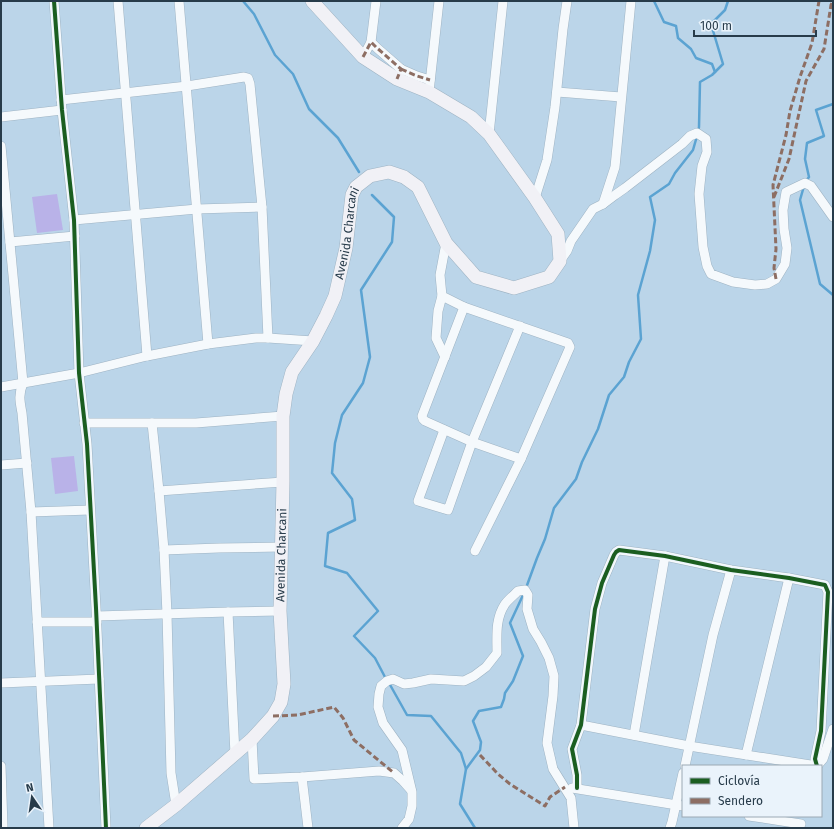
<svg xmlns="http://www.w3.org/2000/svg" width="834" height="829" viewBox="0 0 834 829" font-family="'Fira Sans',sans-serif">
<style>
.green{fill:#b9b2e8}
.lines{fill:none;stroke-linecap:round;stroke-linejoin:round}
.stream{stroke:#5ba3d2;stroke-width:2.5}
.street-casing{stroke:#9eb3c3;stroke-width:10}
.secondary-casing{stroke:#9eb3c3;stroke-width:14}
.street{stroke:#f5f9fc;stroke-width:9}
.secondary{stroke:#f1f1f6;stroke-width:13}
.quiet{stroke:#8d6e63;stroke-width:3;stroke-dasharray:6 3;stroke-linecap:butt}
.cycleway-casing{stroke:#eaf3fb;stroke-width:6}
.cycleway{stroke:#1b5e20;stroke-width:4}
.labels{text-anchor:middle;stroke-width:4;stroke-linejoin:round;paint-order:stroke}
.street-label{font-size:12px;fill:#273b4a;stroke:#eaf3fb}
</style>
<rect width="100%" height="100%" fill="#bbd5e9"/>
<g class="green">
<path d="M57,194l6,36 -26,3 -5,-36z"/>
<path d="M74,456l4,35 -23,3 -4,-36z"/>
</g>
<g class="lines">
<g class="stream">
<path d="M243,1l11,13 21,41 18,19 16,35 29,29 21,34"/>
<path d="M654,1l10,21 12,4 2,12 13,11 5,9 16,6 3,8"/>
<path d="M698,132l1,-5 1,-45 12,-7 11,-11 -12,-40 14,-14 3,-9"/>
<path d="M806,181l3,-4 -4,-18 2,-16 17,-7 -8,-26 17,-6"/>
<path d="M804,186l-4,14 20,84 13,11"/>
<path d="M372,195l22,22 -2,25 -31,48 9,67 -7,26 -21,32 -7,28 -3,30 20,26 3,21 -27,13 -3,33 22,7 31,38 -24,25 21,22 11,21"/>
<path d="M526,588l11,-30 8,-19 9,-31 22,-29 6,-17 16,-33 11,-34 15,-18 5,-15 12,-23 -3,-44 12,-44 5,-31 -5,-23 19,-13 6,-11 18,-23 4,-14"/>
<path d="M389,683l18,32 24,1 30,37 5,16 -6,35 15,24"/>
<path d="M466,769l14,-19 1,-8 -8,-21 6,-10 22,-4 3,-8 1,-6 8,-12 10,-25 -13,-33 14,-30"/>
</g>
<defs>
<g id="street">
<path d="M54,1l8,109 12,110 5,153 8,71 9,164 10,220"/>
<path d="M118,1l29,355"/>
<path d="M179,1l29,343"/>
<path d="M371,42l6,6 24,21 -4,10"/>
<path d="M363,57l8,-15 5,-41"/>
<path d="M401,69l16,7 13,4"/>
<path d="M429,92l10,-91"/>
<path d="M557,92l64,5"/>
<path d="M61,100l126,-14 57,-9 4,1 2,6 12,123 6,131"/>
<path d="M1,117l61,-7"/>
<path d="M489,134l14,-133"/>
<path d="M1,146l22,237c-5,12 -3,19 -1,30l9,99 18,316"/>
<path d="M535,198l12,-38 8,-53 8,-78 4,-28"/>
<path d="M603,204l12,-37 16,-166"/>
<path d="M74,220l123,-11 65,-2"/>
<path d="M10,242l65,-6"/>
<path d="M446,243l-6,32 2,21 22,11 104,36 2,4 -49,112 -46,92"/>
<path d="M560,261l7,-10 4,-10 22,-32 10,-5 12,-9 10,-7 57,-44 8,-8 7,-3 9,6 1,13 -5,14 -3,28 4,53 4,19 4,8 22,8 22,3 12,-1 9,-5 9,-15 2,-16 -3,-19 -1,-19 3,-18 19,-9 6,3 22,31"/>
<path d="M442,296l-4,15 -2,27 9,19"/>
<path d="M464,307l-42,109 1,3 2,2 47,21 49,17"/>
<path d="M1,387l78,-14 68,-17 61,-12 48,-6h12l45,3"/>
<path d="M84,423h112l87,-7"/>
<path d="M152,423l7,68 5,59 3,64 4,159 5,32"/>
<path d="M444,430l-26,71 30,9 24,-68 48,-116"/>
<path d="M1,465l26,-2"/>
<path d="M159,491l124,-9"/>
<path d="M31,512l59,-2"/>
<path d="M164,550l55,-2 62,-1"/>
<path d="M228,612l7,142"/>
<path d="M97,616l131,-4 52,-1"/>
<path d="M37,622h60"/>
<path d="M1,683l98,-4"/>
<path d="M581,725l108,21 128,20"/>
<path d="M634,735l31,-179"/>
<path d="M252,739l2,40 48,-2 77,-6 15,2 9,8 8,9"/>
<path d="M746,755l43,-177"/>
<path d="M1,766l2,62"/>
<path d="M685,766l28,-131 18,-65"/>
<path d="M817,766l6,-7 10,-30"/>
<path d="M302,777l6,51"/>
<path d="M572,788l111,18"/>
<path d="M577,788v-13l-5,-26 9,-24 14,-116 7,-26 12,-28 2,-3 3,-2 46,6 66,14 58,8 36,7 3,7 -7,139 -6,28 2,7"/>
<path d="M749,816l52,8"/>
<path d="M402,828l7,-9 3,-13v-14l-10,-42 -19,-27 -5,-16 1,-13 2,-8 6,-5 6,-2 11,5 9,-1 18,-4 33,2 10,-5 12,-9 11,-14c0,-17 -2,-34 8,-49 4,-5 9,-9 13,-13l7,-1 3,5 -1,14 6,20 8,13 8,16 5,18 -1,20 -6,47 6,26 18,29 3,30"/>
<path d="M670,828l2,-6 11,-49"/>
</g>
<g id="secondary">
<path id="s1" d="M146,828l30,-23 76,-66 21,-23 8,-14 3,-18 -4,-73 3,-129v-66l3,-22 6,-22 21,-31 13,-25 9,-20 11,-48 6,-53 4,-8 14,-11 19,-4 15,5 14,10 28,56 30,34 38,11 35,-11 11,-16 -2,-27 -23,-36 -46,-64 -18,-17 -42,-25 -32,-13 -34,-22 -51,-56"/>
</g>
</defs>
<use href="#street" class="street-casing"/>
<use href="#secondary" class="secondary-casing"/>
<use href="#street" class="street"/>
<use href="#secondary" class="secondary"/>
<g class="quiet">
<path d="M363,57l8,-15 6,6 24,21 -4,10"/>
<path d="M401,69l16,7 13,4"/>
<path d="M774,197l15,-38 17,-78 18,-32 7,-44 2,-4"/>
<path d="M776,279l-2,-11 2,-19 -3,-64 13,-50 4,-24 10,-34 12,-34 7,-42"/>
<path d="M273,716l25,-1 36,-8 9,11 11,22 40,33"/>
<path d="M480,755l18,19 12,10 35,22 5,-9 15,-10"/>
</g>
<defs>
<g id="cycleway">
<path d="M54,1l8,109 12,110 5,153 8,71 9,164 10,220"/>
<path d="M577,788v-13l-5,-26 9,-24 14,-116 7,-26 12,-28 2,-3 3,-2 46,6 66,14 58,8 36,7 3,7 -7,139 -6,28 2,7"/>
</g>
</defs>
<use href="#cycleway" class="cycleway-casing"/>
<use href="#cycleway" class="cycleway"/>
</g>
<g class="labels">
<g class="street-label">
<text dy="4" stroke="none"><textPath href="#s1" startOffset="669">Avenida Charcani</textPath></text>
<text dy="4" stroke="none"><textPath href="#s1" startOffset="333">Avenida Charcani</textPath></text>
</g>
</g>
<rect width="834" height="829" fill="none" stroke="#273b4a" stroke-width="4"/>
<rect x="682" y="765" width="140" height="52" fill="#eaf3fb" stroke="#9ca9b4"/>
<rect x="690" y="778" width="20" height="6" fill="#1b5e20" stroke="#9ca9b4"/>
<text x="718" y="785" font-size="12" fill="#273b4a">Ciclovía</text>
<rect x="690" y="798" width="20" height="6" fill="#8d6e63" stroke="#9ca9b4"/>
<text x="718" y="805" font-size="12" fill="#273b4a">Sendero</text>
<g transform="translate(32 797) rotate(347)" stroke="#eaf3fb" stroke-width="3" paint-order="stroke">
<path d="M0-3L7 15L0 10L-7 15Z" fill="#273b4a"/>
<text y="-6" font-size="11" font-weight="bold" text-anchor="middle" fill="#273b4a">N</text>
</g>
<path d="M694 30v6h122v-6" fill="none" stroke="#273b4a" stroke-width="2"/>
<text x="700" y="30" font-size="12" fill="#273b4a" stroke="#eaf3fb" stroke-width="3" paint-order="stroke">100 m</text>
</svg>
